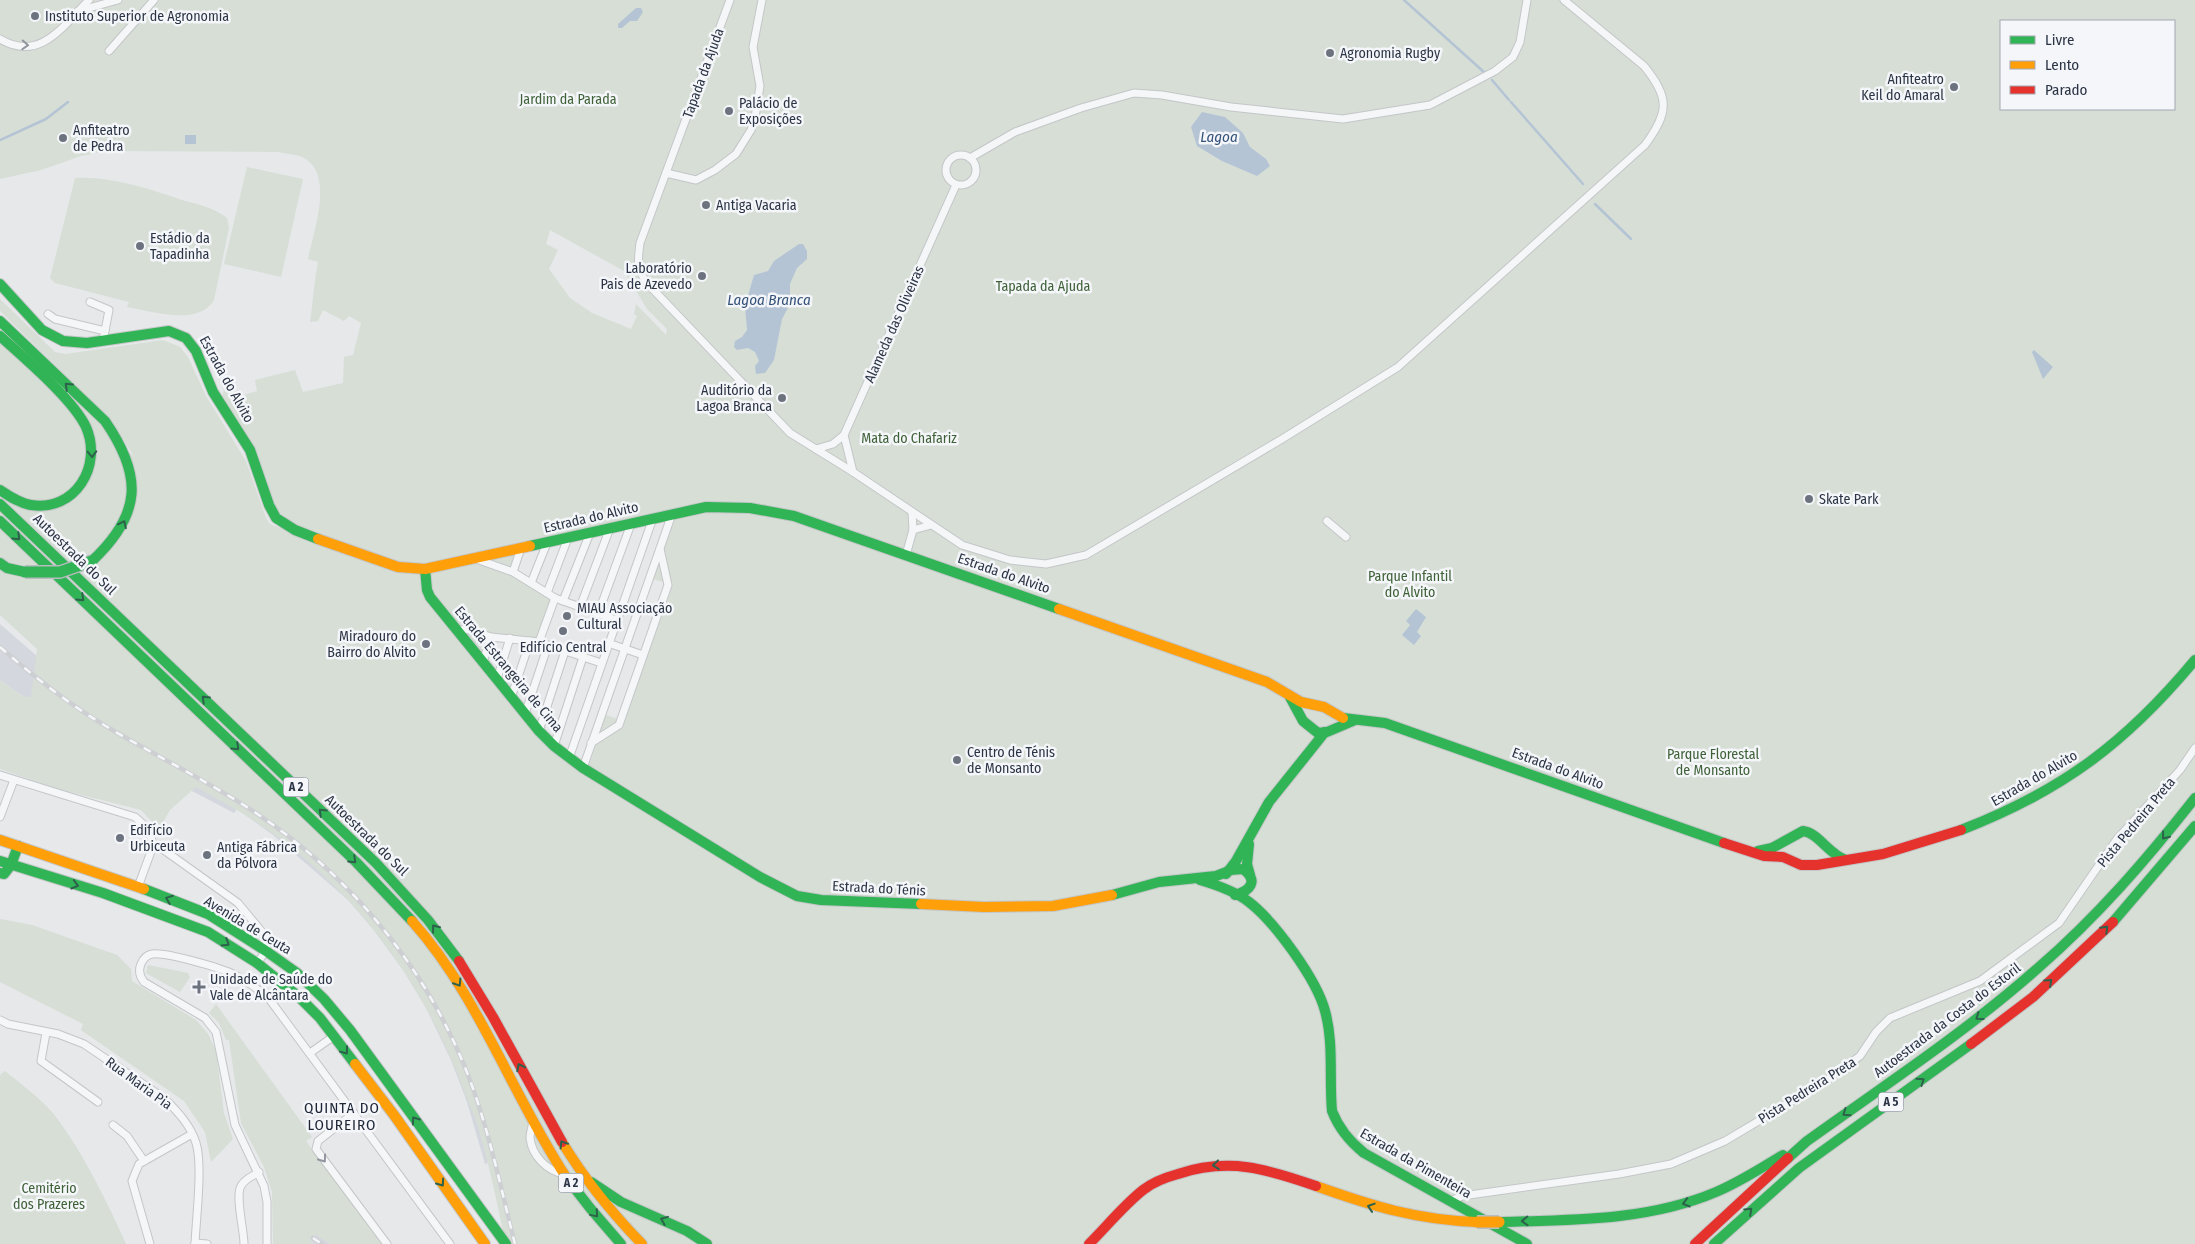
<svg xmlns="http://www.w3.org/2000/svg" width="2195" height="1244" viewBox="0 0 2195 1244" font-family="'Fira Sans Condensed',sans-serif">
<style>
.built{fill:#d4d7dd}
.green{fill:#d6ded6;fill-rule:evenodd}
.water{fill:#b4c4d5}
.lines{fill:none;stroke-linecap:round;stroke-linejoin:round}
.stream{stroke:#b4c4d5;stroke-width:2.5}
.street-casing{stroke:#c4c6c8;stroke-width:9}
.fast-casing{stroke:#c4c6c8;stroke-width:12}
.slow-casing{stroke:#c4c6c8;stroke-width:12}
.jam-casing{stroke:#c4c6c8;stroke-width:12}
.street{stroke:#f5f6f7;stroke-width:7}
.fast{stroke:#30b455;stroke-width:10}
.slow{stroke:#ff9f0a;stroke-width:10}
.jam{stroke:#e5322d;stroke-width:10}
.rail-casing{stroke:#cecfd2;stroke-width:4.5}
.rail{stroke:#f4f6f9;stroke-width:2.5;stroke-dasharray:8;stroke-linecap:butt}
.fast-bridge-casing{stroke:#b8bbbf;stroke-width:14;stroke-linecap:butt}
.slow-bridge-casing{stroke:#b8bbbf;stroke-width:14;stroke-linecap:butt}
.fast-bridge{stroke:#30b455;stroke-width:11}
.slow-bridge{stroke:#ff9f0a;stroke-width:11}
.oneway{stroke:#90959e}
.oneway2{stroke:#2d614b}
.poi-dot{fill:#6c737f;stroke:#f4f6f9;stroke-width:2}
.labels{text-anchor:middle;stroke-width:5;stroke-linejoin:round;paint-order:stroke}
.shield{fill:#f4f6f9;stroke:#676e7b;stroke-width:1}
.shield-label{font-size:12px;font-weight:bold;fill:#2b3445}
.poi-label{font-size:14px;fill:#2b3445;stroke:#f4f6f9;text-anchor:start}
.street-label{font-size:14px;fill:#2b3445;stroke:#f4f6f9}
.park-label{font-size:14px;fill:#3f6138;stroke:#f4f6f9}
.water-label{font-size:15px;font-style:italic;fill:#34527a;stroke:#f4f6f9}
.neighbourhood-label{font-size:15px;letter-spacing:1px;fill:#1d2536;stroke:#f4f6f9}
</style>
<rect width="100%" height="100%" fill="#e6e8ea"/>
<g class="built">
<path d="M0,624l60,52 189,118 177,182 72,184 -13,4 -18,-62 -16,-42 -25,-52 -23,-38 -30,-41 -25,-29 -75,-65 -36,-26 -3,4 -122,-64 -70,-39 -42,-30z"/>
<path d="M315,1234l16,10h-17l-4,-3z"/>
</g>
<g class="green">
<path d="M0,0h2195v1244h-1689c-8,-35 -15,-72 -25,-107 -4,-17 -12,-33 -18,-49 -42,-112 -118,-212 -221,-275 -15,-9 -31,-17 -46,-26l-26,23 -11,19 -18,-19 -83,-21 -58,-20v-89l22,16 9,1 6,-48 -37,-34v-287l134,129 -21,-35 -113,-111v-12l55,53 10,2 98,-14 17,7 8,10 18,39 40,65 20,57 4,6 45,17 -32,-21 -10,-15 -51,-108 2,-8 6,-3 4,12 23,-7 -2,-11 40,-10 8,22 40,-9 1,-26 9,-2 8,-32 -12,-7 -5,5 -21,-11 -5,11 -8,1c3,-20 4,-40 8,-60l-10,-3c5,-27 28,-86 -6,-102 -7,-3 -16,-3 -23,-5l-172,-1 -26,5 -40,14 -41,9zM2001,21h173v88h-173zM550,230l74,41 23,38 20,20 -1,6 -30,-31 -2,10 3,2 -6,13 -39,-16 -22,-15 -21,-29 9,-19 -12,-6zM676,512l-23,67 16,5 1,10 -47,127 -17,-6 -19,56 -35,-28 -70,-87 8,-21 50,6 15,-45 -41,-27 8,-24z"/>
<path d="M247,167l56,12 -22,98 -57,-13z"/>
<path d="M75,178c33,-2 68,9 98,19 19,7 38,8 54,21l2,10 -15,72c-16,27 -62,11 -87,7l2,-5 -74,-19 -5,-5z"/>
<path d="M0,919l32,6 85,30 14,14 1,12 64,39 12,14 8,17 8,62 9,26 -22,23 -6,-30 -21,-31 -103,-71 2,-6 -83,-42z"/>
<path d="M148,965l40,8 2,4 -10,15 -34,-19z"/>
<path d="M216,1004l96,133 -6,4 76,103h-51l-16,-10 -5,7 4,3h-41l-1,-52 -8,-25 -23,-44 -12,-83h-3l-7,-17 -10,-10z"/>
<path d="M5,1071c17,14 37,28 51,46 29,39 50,83 70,127h-126v-169z"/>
</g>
<g class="water">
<path d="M636,8h5l2,4 -6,9h-7l-8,7h-4v-4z"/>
<path d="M1202,112l23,5 18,16 7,14 16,12 4,7 -13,10 -35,-15 -25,-15 -6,-19z"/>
<rect x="185" y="135" width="11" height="9"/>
<path d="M799,244h4l4,7v8l-10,9 -7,16v20l-8,15 -8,41 -9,13 -9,1 -1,-8 4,-5 -4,-9 -7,-4 -11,2 -3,-3 1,-6 7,-4 5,-7 -2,-24 9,-31 14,-4 6,-10z"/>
<path d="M2034,350l19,17 -10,12 -11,-27z"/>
<path d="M1416,609l10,8 -9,15 4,4 -7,9 -12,-10 8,-10 -4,-4z"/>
</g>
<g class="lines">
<g class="stream">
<path d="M1404,0l81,73"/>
<path d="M1492,80l17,20"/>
<path d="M1511,102l72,82"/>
<path d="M0,140l46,-21 22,-17"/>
<path d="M1595,204l36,35"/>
</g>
<defs>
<g id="street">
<path d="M730,0l-90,243c-2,17 -4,23 6,39l144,151 63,39 109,73 48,15 36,4 40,-9 196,-116 116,-72 247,-222c24,-33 25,-47 -1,-79l-80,-66"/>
<path d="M78,11l40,-11"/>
<path d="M0,39c40,24 64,-14 89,-39"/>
<path d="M109,51l45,-51"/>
<circle cx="961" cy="170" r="15"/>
<path d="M970,158l45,-26 66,-24 53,-15 28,2 69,12 112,12 87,-14 65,-34 18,-14 7,-15 7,-42"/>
<path d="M666,173l30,7 19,-10 21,-16 15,-24 4,-13 5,-31 -7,-39 9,-47"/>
<path d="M90,302l19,8 -4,21"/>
<path d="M48,314l7,5 50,12 -2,9"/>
<path d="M844,435l9,37"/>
<path d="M816,449l17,-5 11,-9 112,-250"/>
<path d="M1327,521l19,16"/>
<path d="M913,530l18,-5"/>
<path d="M906,555l7,-25 -1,-18"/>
<path d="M477,557l2,3 34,12 42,26 61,22"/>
<path d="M513,572l8,-24"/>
<path d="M531,583l16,-40"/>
<path d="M547,593l21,-55"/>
<path d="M563,601l27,-68"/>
<path d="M580,607l30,-79"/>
<path d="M598,614l33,-90"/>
<path d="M458,631l8,-2 25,8 48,5 62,21"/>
<path d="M539,642l16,-44"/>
<path d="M608,643l35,12"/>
<path d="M483,662l8,-25"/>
<path d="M497,679l13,-41"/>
<path d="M511,698l19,-57"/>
<path d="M525,714l23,-69"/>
<path d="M539,731l26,-80"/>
<path d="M591,743l28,-18 49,-140 -8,-36"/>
<path d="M554,746l29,-89"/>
<path d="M569,758l84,-240"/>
<path d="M583,768l89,-254"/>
<path d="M0,775l135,42c11,9 16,15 18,29l8,2 77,55 29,35 -1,13 -9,12"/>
<path d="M0,817l14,-37"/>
<path d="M138,887l15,-41"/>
<path d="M0,1020l8,4 50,10 26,10 81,55c13,13 26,27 31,44 7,22 0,76 -1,101"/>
<path d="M46,1033l-5,28 57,41"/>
<path d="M310,1053l24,-17"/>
<path d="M354,1113l-36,28 -2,8 71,95"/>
<path d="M533,1122c-1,5 -3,11 -3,16 2,18 17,33 34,36"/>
<path d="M113,1125l14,11 17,25"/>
<path d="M1451,1201l11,-5 157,-22 52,-10 54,-23 99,-59 36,-26 16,-24 14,-14 90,-37 79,-58 58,-84 63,-69 15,-22"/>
<path d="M195,1243l12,1"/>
<path d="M150,1244l-18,-63 7,-17 53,-30"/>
<path d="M244,1244c0,-14 -9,-48 -3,-58 3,-7 12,-10 18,-14"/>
<path d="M267,1244v-42l-3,-16 -29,-61 -19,-93 -11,-14 -61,-36c-4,-5 -6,-11 -3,-18 2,-5 6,-9 11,-10 14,-2 70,14 83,21 13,6 24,15 35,25l180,244"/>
</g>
<g id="fast">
<path d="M0,284l42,46 21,11 24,2 82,-12 17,7 10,13 17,41 37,58 19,55 7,13 19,12 23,9"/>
<path d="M0,321l105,100c38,55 37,93 -13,140"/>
<path d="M0,336c23,21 73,63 86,91 17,39 -11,85 -55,78 -12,-2 -22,-9 -31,-15"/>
<path d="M0,504l376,359 52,57 31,41"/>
<path d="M0,521l356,341 56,59"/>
<path d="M530,546l176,-39 44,1 44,8 265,93"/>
<path d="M0,563l7,5 18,4"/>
<path d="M425,569l2,21 3,7 109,134 15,15 29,22 177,109 37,19 24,4 100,4"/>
<path d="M1290,697l13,24 15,12 9,-1 26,-11"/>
<path d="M1343,718l42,5 339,120"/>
<path d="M1961,830c101,-39 165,-87 234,-170"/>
<path d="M1249,844l-2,20 3,11"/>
<path d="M1758,851l14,-3 31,-17c16,2 25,23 43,29"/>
<path d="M0,861l103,32 105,39 49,31 43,35 20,20 35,46"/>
<path d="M1230,870l13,-1c16,12 7,22 -8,26"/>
<path d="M0,873l4,1 7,-9 7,-19"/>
<path d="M1226,874l10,-13 33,-59 56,-70"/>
<path d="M1200,880c17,5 35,11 49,22 26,20 68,78 76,109 9,32 4,67 7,100 7,18 17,30 32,42l163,91"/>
<path d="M144,889l64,25 58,37 31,22 27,26 26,31 156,214"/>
<path d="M1112,895l47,-13 57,-6 13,-5"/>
<path d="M2113,922l82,-96"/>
<path d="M1788,1158l19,-17c78,-56 159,-109 231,-173 59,-51 109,-109 157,-170"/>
<path d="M566,1177l24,31 31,36"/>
<path d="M591,1182l30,20 66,29 20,13"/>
<path d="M1499,1222c73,-2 149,-1 217,-30 24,-10 45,-24 67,-37"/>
<path d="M1714,1244l85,-76 172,-124"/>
</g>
<g id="slow">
<path d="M318,539l80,28 27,2 105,-23"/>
<path d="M1059,609l208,73 34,20 23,5 19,11"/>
<path d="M0,840l144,49"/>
<path d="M921,904l63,3 69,-1 59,-11"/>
<path d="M412,921c67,75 99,172 154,256"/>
<path d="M355,1064l39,51 91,129"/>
<path d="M562,1142c23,38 50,71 80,102"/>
<path d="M1316,1186c56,20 101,34 161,36"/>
</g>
<g id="jam">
<path d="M1724,843l40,13 19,1 18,8h16l66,-11 78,-24"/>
<path d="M459,961l34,56 69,125"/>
<path d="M1971,1044l62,-47 80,-75"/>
<path d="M1089,1244c18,-18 35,-39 54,-54 10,-8 24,-13 35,-16 51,-17 89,-5 138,12"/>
<path d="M1695,1244l93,-86"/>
</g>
</defs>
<use href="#street" class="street-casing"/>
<use href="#fast" class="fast-casing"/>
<use href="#slow" class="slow-casing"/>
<use href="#jam" class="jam-casing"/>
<use href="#street" class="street"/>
<use href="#fast" class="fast"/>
<use href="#slow" class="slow"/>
<use href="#jam" class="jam"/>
<defs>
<g id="rail">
<path d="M0,647c34,30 70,58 109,81 44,26 90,49 133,76 114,71 202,183 240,312 13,42 22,85 33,128"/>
<path d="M313,1238l9,6"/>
</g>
</defs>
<use href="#rail" class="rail-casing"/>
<use href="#rail" class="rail"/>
<defs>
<path id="fast-bridge" d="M25,572h35l32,-11"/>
<path id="slow-bridge" d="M1477,1222h22"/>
</defs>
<use href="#fast-bridge" class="fast-bridge-casing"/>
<use href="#slow-bridge" class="slow-bridge-casing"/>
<use href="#fast-bridge" class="fast-bridge"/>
<use href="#slow-bridge" class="slow-bridge"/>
</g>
<defs><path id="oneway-chevron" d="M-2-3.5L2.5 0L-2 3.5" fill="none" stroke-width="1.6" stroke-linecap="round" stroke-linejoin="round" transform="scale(1.25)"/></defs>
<g class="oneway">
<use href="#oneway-chevron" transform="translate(25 45) rotate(3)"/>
<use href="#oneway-chevron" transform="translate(323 1159) rotate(54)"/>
</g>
<g class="oneway2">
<use href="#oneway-chevron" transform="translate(68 386) rotate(-136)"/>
<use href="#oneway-chevron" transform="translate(92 454) rotate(88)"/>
<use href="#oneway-chevron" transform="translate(123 524) rotate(-64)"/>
<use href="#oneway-chevron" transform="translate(17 537) rotate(44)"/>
<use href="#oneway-chevron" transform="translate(81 598) rotate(44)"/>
<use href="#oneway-chevron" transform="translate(205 699) rotate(-136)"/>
<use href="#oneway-chevron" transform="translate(236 747) rotate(44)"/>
<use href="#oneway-chevron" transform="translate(322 812) rotate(-136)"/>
<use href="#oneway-chevron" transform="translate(2165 836) rotate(129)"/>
<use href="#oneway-chevron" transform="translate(353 860) rotate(44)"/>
<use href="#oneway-chevron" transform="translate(75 885) rotate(16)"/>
<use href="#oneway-chevron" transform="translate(169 899) rotate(-159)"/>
<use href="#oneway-chevron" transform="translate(435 928) rotate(-128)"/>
<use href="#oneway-chevron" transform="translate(2105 929) rotate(-45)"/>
<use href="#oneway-chevron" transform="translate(226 943) rotate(32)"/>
<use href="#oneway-chevron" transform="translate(2049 982) rotate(-42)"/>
<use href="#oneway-chevron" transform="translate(458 983) rotate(58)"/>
<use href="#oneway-chevron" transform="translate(1979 1017) rotate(144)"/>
<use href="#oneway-chevron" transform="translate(345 1051) rotate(53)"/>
<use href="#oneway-chevron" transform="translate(520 1067) rotate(-117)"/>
<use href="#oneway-chevron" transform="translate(1921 1081) rotate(-35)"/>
<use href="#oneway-chevron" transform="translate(1846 1113) rotate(145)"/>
<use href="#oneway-chevron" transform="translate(415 1120) rotate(-126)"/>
<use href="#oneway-chevron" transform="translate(563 1144) rotate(-122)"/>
<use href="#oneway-chevron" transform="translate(1216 1165) rotate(174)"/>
<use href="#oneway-chevron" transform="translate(441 1183) rotate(55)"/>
<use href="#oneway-chevron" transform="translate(1686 1203) rotate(164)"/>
<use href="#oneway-chevron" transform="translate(1371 1207) rotate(-162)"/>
<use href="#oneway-chevron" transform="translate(1749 1211) rotate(-43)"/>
<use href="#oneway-chevron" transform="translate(595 1214) rotate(50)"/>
<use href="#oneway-chevron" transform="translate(664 1220) rotate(-158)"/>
<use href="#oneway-chevron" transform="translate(1525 1221) rotate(178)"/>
</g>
<g class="poi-dot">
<circle cx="35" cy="16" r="5"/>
<circle cx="1330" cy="53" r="5"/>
<circle cx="1954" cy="87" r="5"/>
<circle cx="729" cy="111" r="5"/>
<circle cx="63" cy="138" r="5"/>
<circle cx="706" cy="205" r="5"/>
<circle cx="140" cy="246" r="5"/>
<circle cx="702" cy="276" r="5"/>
<circle cx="782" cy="398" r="5"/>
<circle cx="1809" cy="499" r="5"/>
<circle cx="567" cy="616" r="5"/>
<circle cx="563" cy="631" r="5"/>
<circle cx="426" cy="644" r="5"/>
<circle cx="957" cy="760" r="5"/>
<circle cx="120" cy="838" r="5"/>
<circle cx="207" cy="855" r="5"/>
<path d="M196.5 979.5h5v5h5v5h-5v5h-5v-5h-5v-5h5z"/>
</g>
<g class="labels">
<g class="shield">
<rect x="283.5" y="777.5" width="25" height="19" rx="4"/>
<rect x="1878.5" y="1092.5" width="25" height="19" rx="4"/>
<rect x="558.5" y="1173.5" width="25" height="19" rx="4"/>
</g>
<g class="shield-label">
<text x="296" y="791">A 2</text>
<text x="1891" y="1106">A 5</text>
<text x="571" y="1187">A 2</text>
</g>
<g class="poi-label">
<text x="45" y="21">Instituto Superior de Agronomia</text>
<text x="1340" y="58">Agronomia Rugby</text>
<text x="1944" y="84" text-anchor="end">Anfiteatro<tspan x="1944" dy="16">Keil do Amaral</tspan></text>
<text x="739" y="108">Palácio de<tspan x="739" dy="16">Exposições</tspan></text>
<text x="73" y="135">Anfiteatro<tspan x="73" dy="16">de Pedra</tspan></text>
<text x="716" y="210">Antiga Vacaria</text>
<text x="150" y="243">Estádio da<tspan x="150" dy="16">Tapadinha</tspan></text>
<text x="692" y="273" text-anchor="end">Laboratório<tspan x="692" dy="16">Pais de Azevedo</tspan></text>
<text x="772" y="395" text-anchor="end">Auditório da<tspan x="772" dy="16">Lagoa Branca</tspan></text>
<text x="1819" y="504">Skate Park</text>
<text x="577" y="613">MIAU Associação<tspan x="577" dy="16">Cultural</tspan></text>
<text x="416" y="641" text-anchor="end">Miradouro do<tspan x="416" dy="16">Bairro do Alvito</tspan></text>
<text x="563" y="652" text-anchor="middle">Edifício Central</text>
<text x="967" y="757">Centro de Ténis<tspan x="967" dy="16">de Monsanto</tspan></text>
<text x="130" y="835">Edifício<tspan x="130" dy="16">Urbiceuta</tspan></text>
<text x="217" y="852">Antiga Fábrica<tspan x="217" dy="16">da Pólvora</tspan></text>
<text x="210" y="984">Unidade de Saúde do<tspan x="210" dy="16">Vale de Alcântara</tspan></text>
</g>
<g class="street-label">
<text transform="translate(703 73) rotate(-70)" y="5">Tapada da Ajuda</text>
<text transform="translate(894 324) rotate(-66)" y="5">Alameda das Oliveiras</text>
<text transform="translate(227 379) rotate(61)" y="5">Estrada do Alvito</text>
<text transform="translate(591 517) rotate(-13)" y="5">Estrada do Alvito</text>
<text transform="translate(75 554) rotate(44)" y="5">Autoestrada do Sul</text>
<text transform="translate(1004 573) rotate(19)" y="5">Estrada do Alvito</text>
<text transform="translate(509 669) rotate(50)" y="5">Estrada Estrangeira de Cima</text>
<text transform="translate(1558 768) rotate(20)" y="5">Estrada do Alvito</text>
<text transform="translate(2034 778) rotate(-30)" y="5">Estrada do Alvito</text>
<text transform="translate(2136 822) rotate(-50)" y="5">Pista Pedreira Preta</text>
<text transform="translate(367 835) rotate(44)" y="5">Autoestrada do Sul</text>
<text transform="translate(879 888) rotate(3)" y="5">Estrada do Ténis</text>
<text transform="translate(248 925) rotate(31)" y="5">Avenida de Ceuta</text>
<text transform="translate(1947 1020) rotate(-37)" y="5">Autoestrada da Costa do Estoril</text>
<text transform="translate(139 1083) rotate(36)" y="5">Rua Maria Pia</text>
<text transform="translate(1807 1090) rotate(-32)" y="5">Pista Pedreira Preta</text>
<text transform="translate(1416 1163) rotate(30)" y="5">Estrada da Pimenteira</text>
</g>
<g class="park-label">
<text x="568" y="104">Jardim da Parada</text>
<text x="1043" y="291">Tapada da Ajuda</text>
<text x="909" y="443">Mata do Chafariz</text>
<text x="1410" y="581">Parque Infantil<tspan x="1410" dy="16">do Alvito</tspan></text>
<text x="1713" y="759">Parque Florestal<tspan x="1713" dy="16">de Monsanto</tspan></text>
<text x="49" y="1193">Cemitério<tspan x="49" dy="16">dos Prazeres</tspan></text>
</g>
<g class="water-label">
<text x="1219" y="142">Lagoa</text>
<text x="769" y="305">Lagoa Branca</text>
</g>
<g class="neighbourhood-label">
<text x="342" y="1113">QUINTA DO<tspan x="342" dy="17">LOUREIRO</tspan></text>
</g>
</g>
<rect x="2000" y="20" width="175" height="90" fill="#f4f6f9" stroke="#a4a8b1"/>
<rect x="2010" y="36" width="25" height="8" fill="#30b455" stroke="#a4a8b1"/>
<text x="2045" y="45" font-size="15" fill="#2b3445">Livre</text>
<rect x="2010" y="61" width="25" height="8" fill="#ff9f0a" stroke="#a4a8b1"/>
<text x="2045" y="70" font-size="15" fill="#2b3445">Lento</text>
<rect x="2010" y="86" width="25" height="8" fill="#e5322d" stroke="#a4a8b1"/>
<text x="2045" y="95" font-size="15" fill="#2b3445">Parado</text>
</svg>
